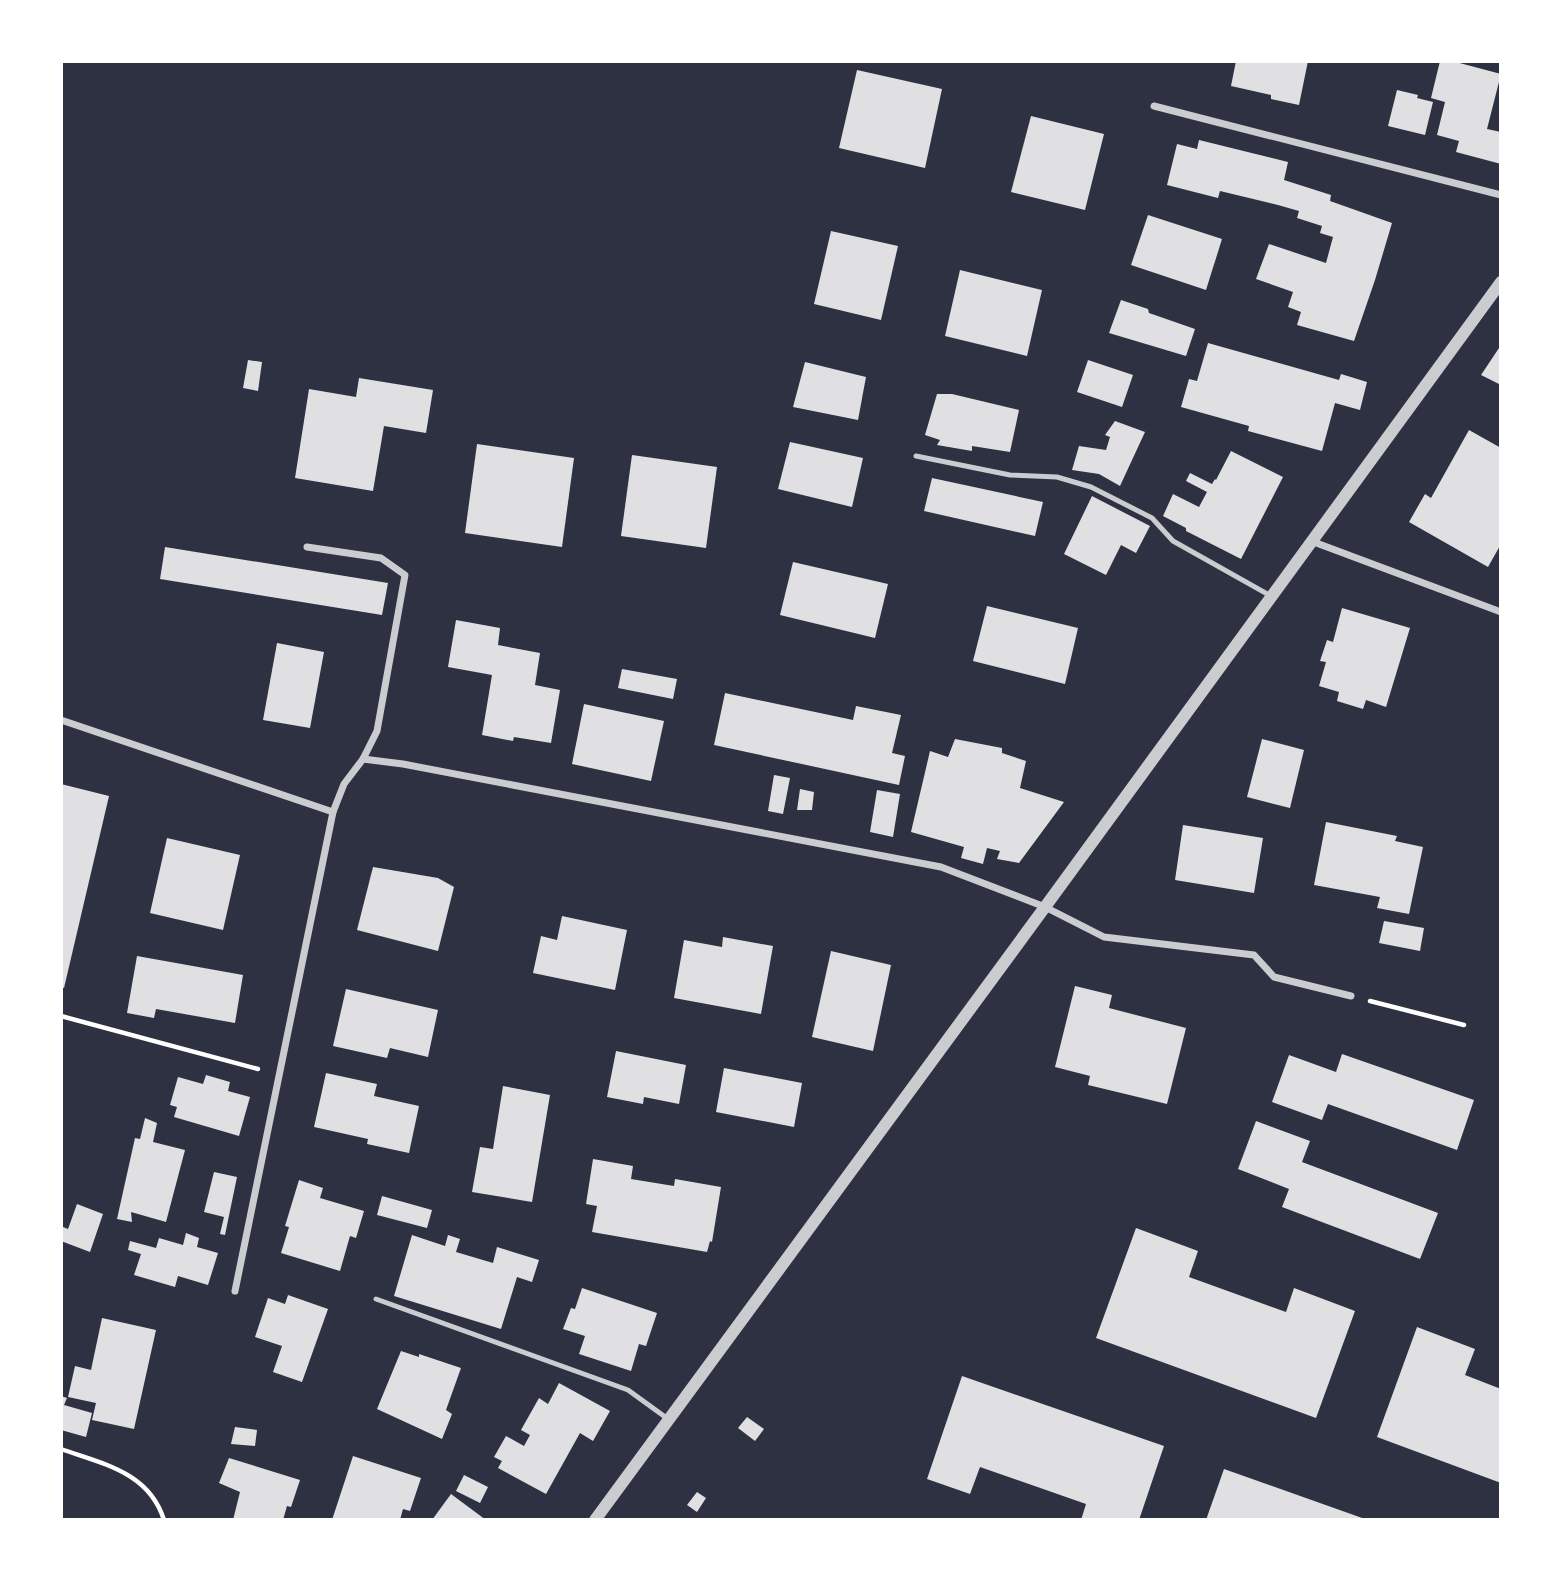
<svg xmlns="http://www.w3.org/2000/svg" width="1562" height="1581" viewBox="0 0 1562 1581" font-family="'Noto Serif',serif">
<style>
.building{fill:#e0e0e3}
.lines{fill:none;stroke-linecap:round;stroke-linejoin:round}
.path{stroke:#fff;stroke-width:4.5}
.service{stroke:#caccd0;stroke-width:5}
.minor{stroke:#caccd0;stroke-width:7}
.tertiary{stroke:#caccd0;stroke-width:12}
</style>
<rect width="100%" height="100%" fill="#2d3142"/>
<g class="building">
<path d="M1236,61h72l-9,44 -28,-6v-4l-40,-9z"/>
<path d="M1440,61h12l49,13 -14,55 14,3v32l-45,-12 3,-11 -22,-6 8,-33 -14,-4z"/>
<path d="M857,70l85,19 -17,79 -86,-20z"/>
<path d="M1397,90l21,5 -1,3 16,4 -8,33 -37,-9z"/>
<path d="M1031,116l73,18 -19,76 -74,-18z"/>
<path d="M1199,140l89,22 -4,18 47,15 -1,6 62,22 -17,57 -21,61 -57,-16 4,-13 -13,-5 5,-15 -37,-13 13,-35 57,19 7,-26 -13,-4 2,-7 -25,-8 2,-7 -21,-6 -58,-14 -2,7 -51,-13 10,-41 20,5z"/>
<path d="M1148,215l74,24 -16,51 -75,-25z"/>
<path d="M831,231l67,15 -17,74 -67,-16z"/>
<path d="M960,270l82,20 -15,66 -82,-20z"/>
<path d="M1121,300l27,9 1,4 46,16 -9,27 -77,-23z"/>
<path d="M1208,343l131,37 2,-6 26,8 -7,28 -25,-7 -13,48 -74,-20 1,-5 -68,-19 8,-28 8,2z"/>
<path d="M1501,345v40l-20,-10z"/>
<path d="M248,360l14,2 -4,29 -15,-3z"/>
<path d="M1088,360l45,15 -11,32 -45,-15z"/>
<path d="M805,362l61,15 -8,43 -65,-13z"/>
<path d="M359,378l74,12 -7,43 -42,-7 -11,65 -78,-13 14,-89 47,8z"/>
<path d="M937,394h15l67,16 -9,42 -38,-6v5l-35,-6 3,-5 -15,-5z"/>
<path d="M1115,421l30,11 -25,54 -21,-12 -27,-4 7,-24 27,4 4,-13 -5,-2z"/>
<path d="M1469,430l32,18v96l-13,23 -79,-45 16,-28 6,4z"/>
<path d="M790,442l73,16 -11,49 -74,-18z"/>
<path d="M477,444l97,14 -12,89 -97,-14z"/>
<path d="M1231,451l52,26 -42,82 -55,-28v-3l-23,-12 10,-22 26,13 8,-15 -21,-11 4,-8 22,11 3,-5 1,1z"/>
<path d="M632,455l85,12 -11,81 -85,-12z"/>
<path d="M932,478l111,24 -8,34 -111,-25z"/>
<path d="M1092,496l58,30 -14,27 -15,-8 -15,30 -42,-21z"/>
<path d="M165,547l223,36 -6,32 -222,-36z"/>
<path d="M793,562l95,22 -13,54 -95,-23z"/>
<path d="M987,606l91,22 -13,56 -92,-23z"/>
<path d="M1342,608l68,20 -24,79 -20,-7 -3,9 -26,-8 2,-9 -20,-6 7,-24 -6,-1 7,-21 6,2z"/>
<path d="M456,620l44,8 -2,17 42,8 -5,32 25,5 -9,53 -37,-6 -1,4 -31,-6 10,-60 -44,-8z"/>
<path d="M277,643l47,9 -14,76 -47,-8z"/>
<path d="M622,669l55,10 -4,20 -55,-11z"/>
<path d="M725,693l128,27 3,-14 45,9 -9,38 13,3 -6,29 -185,-40z"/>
<path d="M584,704l80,17 -13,60 -79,-17z"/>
<path d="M955,739l47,9v5l24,8 -6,27 44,14 -45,61 -22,-4 3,-8 -13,-3 -4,16 -22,-6 3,-11 -53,-15 19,-81 18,6z"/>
<path d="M1262,739l42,11 -14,58 -43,-11z"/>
<path d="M774,775l16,3 -7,36 -15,-3z"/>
<path d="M61,784l48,12 -45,192 -3,-1z"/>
<path d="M800,789l14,3 -2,18h-15z"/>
<path d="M877,790l23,4 -7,43 -23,-5z"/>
<path d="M1326,822l71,14 -2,5 28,6 -14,67 -32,-6 3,-11 -66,-12z"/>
<path d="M1183,825l80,13 -9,55 -79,-13z"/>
<path d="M167,838l73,17 -17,75 -73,-17z"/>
<path d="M373,867l65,11 16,9 -16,64 -81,-21z"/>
<path d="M562,916l65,14 -12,60 -82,-17 8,-37 16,4z"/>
<path d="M1384,921l40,7 -4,23 -41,-8z"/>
<path d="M723,937l50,9 -12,68 -87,-16 10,-58 38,7z"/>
<path d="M831,951l60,14 -18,86 -61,-14z"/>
<path d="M137,956l106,19 -8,48 -79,-14 -2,9 -27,-5z"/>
<path d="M1075,986l37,9 -3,13 77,20 -19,76 -79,-19 2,-9 -35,-9z"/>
<path d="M346,989l92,21 -10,47 -38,-9 -3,10 -54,-12z"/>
<path d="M616,1051l70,14 -7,39 -35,-7 -1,7 -36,-7z"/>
<path d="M1342,1054l132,46 -17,50 -129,-46 -6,16 -50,-18 17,-47 47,17z"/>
<path d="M724,1068l78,15 -8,44 -78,-15z"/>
<path d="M326,1073l51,11 -3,12 45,10 -10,47 -42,-9 1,-5 -54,-12z"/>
<path d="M206,1075l24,7 -2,9 22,6 -11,39 -65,-19 3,-10 -7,-2 8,-28 25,7z"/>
<path d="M503,1086l47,9 -18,107 -60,-10 8,-45 13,2z"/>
<path d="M145,1118l12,5 -4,19 32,8 -19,72 -35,-10 1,10 -15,-3 18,-81 5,1z"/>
<path d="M1256,1121l54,20 -8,21 136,51 -18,46 -138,-52 7,-18 -51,-20z"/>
<path d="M593,1159l40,7 -2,13 43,7 1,-7 46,8 -9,55 -2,-1 -3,11 -115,-20 5,-26 -11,-2z"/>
<path d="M214,1172l23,5 -12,58 -5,-1 4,-17 -20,-5z"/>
<path d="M299,1180l24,8 -3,10 44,13 -8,27 -6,-2 -10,35 -59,-18 8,-26 -4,-1z"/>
<path d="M382,1196l50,14 -5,18 -50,-13z"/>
<path d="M77,1204l26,10 -13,38 -29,-11 2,-14 5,2z"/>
<path d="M1136,1228l62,23 -9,26 97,35 8,-24 61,23 -39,107 -220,-80z"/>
<path d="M186,1233l13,5 -2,9 21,6 -10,32 -30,-9 -3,11 -41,-12 7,-21 -13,-4 2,-9 26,7 3,-10 24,7z"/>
<path d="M412,1235l33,11 3,-11 12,4 -4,13 37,11 4,-16 42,13 -7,22 -15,-5 -16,52 -107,-33z"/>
<path d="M582,1288l75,25 -11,33 -7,-2 -8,27 -52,-17 6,-18 -22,-7 8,-21 4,1z"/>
<path d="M288,1295l40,14 -26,73 -29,-10 9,-26 -27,-9 13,-39 17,6z"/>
<path d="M102,1318l54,12 -22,99 -42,-9 4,-17 -28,-6 7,-31 16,4z"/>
<path d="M1417,1327l58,22 -10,26 36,14v94l-124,-46z"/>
<path d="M401,1351l18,6v-3l42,14 -15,42 6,4 -10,25 -65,-30z"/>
<path d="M962,1376l202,70 -25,74h-58l5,-16 -106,-37 -10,27 -43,-15z"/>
<path d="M559,1383l51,28 -17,30 -13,-8 -34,61 -48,-26 4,-7 -8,-4 12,-21 18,10 6,-11 -9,-5 18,-32 9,6z"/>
<path d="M61,1396l6,2 -3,7 28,8 -6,24 -25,-7z"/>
<path d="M747,1417l17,12 -9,12 -17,-13z"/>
<path d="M235,1427l22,3 -2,16 -24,-2z"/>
<path d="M353,1456l68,22 -11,33 -7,-2 -3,11h-68z"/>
<path d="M229,1458l71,22 -9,27 -4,-1 -4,14h-50l7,-28 -21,-9z"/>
<path d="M1224,1469l141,50v1h-159z"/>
<path d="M464,1475l24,12 -8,16 -24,-12z"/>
<path d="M697,1492l9,6 -9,14 -10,-7z"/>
<path d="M451,1494l35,26h-54z"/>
</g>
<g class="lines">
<g class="path">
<path d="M1370,1001l94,24"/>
<path d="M61,1016l197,53"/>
<path d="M61,1449c42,15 88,23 103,71"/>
</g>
<g class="service">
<path d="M916,456l94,19 47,2 34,10 61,31 21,23 98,55"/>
<path d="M376,1299l252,91 40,29"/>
</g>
<g class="minor">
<path d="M1154,106l347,89"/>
<path d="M1311,541l190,71"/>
<path d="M61,720l272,92"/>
<path d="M363,759l40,5 538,103 104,40 59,30 150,18 20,22 77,19"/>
<path d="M235,1291l98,-479 11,-28 19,-25 14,-28 28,-156 -24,-17 -74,-11"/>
</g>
<path class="tertiary" d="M595,1520l450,-613 456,-625"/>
</g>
<rect width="1562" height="1581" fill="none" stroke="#ffffff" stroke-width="126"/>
</svg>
